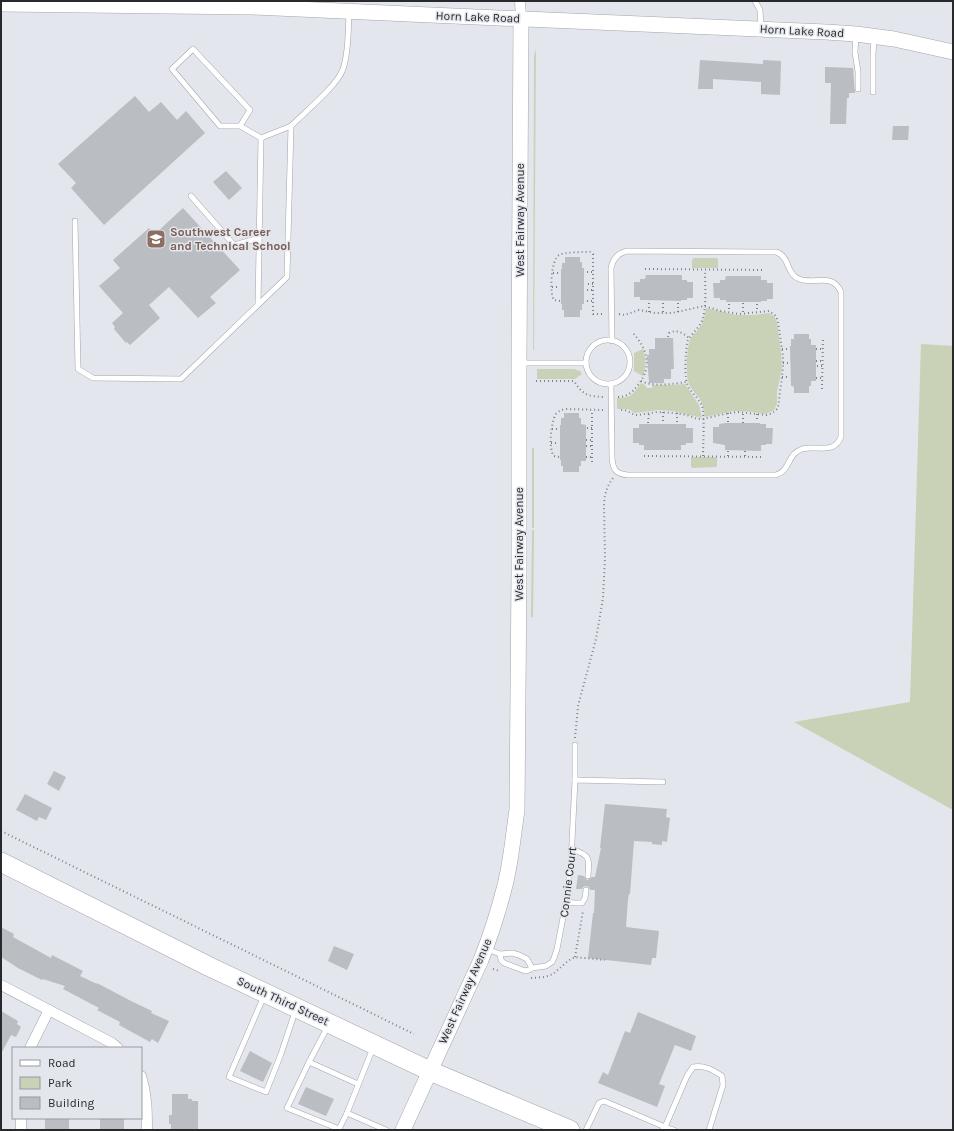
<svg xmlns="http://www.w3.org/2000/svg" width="954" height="1131" viewBox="0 0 954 1131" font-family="Karla,sans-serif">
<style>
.green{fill:#c9d1b7}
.building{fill:#babdc2}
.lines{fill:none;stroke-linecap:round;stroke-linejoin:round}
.lane-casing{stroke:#a2a5aa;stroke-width:6}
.street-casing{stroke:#a2a5aa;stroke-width:11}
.secondary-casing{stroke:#a2a5aa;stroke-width:16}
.highway-casing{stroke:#a2a5aa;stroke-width:20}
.path{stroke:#808286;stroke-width:2;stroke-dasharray:1 3;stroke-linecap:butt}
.lane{stroke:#fff;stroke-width:5}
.street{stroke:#fff;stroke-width:10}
.secondary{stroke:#fff;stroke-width:15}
.highway{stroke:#fff;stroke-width:19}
.labels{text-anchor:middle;stroke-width:3;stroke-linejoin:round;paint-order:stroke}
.street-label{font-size:12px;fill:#28292b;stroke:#e3e6ec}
.education-label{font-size:12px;font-weight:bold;fill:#785e54;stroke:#e3e6ec;text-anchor:start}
</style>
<rect width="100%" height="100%" fill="#e3e6ec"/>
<g class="green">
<path d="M536,49l-2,301h-1l1,-294z"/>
<path d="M694,258h23l1,2v8h-26v-8z"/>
<path d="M706,308l30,7h17l16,-2 5,3 3,6 4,30 1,16 -5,24v12l-3,6 -6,3 -4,1 -11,-2 -19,-1 -29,6c-1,-6 -2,-12 -5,-18 -4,-5 -10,-11 -12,-18 -2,-8 -2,-35 3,-43 1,-3 4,-5 6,-7 6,-7 8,-14 9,-23z"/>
<path d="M921,344l32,2v464l-159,-88 116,-20z"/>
<path d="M643,349c3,9 3,18 0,27l-9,-5v-18z"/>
<path d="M537,369h37l6,2 2,3 -7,5h-38z"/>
<path d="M641,383l4,2 2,3h5v-3h21l12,-1 14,21 3,13 -30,-7 -14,-1 -23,3 -7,-4h-11v-11c14,1 17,-5 24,-15z"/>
<rect x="532" y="448" width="2" height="80"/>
<path d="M691,457h26v9l-2,1 -23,1 -1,-2z"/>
<path d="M532,530h2l-1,87h-2z"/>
</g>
<g class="building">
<path d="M700,60l63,4v-4l18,1 -1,34 -19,-1v-12l-48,-3v10h-15z"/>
<path d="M825,67l28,1 2,25h-6v5h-2l-1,26h-16l1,-41h-6z"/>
<path d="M135,96l14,16 12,-10 16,18 9,-9 19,22 -101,92 -33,-37 5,-5 -18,-19z"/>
<path d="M893,126h16l-1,14h-16z"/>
<path d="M226,171l16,17 -13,12 -16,-18z"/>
<path d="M183,208l57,62 -30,27 6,6 -18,15 -29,-31 -20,18 11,13 -30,27 -3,-3 -1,1 -12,-14 1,-2 -3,-4 11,-10 -24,-27 21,-18 -7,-8 36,-32 6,6z"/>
<path d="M565,257h15v5h2v6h2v36h-2v6h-2v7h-16v-7h-2v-6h-1v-35h1v-6h3z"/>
<path d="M646,275h36v5h5v2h6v16h-6v2h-6v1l-35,-1h-6v-3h-6v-15h6v-3h5z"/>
<path d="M726,276h35v4h6v3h6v16h-6v2h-6v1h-35v-2h-6v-2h-6l-1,-15h7v-3h5z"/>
<path d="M794,334h15v5h2v6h5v36h-5v5h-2v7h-15v-5l-1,-2h-2l-1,-40h1v-7h3z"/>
<path d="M655,338h18l1,31h-3v10h-7v4h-15l-2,-28h2v-6h6z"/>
<path d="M564,413h15v5h2v6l5,1v36h-5v5h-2v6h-16v-6h-2v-6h-1v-35h1v-7h3z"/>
<path d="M726,423h34v1h6v4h7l-1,16h-6v1h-5v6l-36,-1v-5l-12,-2v-16h6v-3z"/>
<path d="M639,424h47v4h7v15h-7v2h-5v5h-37v-5h-5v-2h-6v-15h6z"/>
<path d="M54,771l12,6 -7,14 -12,-7z"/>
<path d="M25,794l27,14 -6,12 -7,-3 -2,4 -21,-11z"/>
<path d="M605,804l62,5 -1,8 4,1 -3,24 -5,-1v4l-10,-1v-2l-18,-1 -4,53h-1l-1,5 -2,28 33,4 -3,27h-4l-1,7 -63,-7 5,-45h1l1,-23h-5l-1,-3 -3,-1 -3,1 -1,2h-6l2,-14 6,1 1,2 2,2 3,-1 2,-2h3l6,-29h-1z"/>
<path d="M1,927l13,7 -1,3 38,21 1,-3 31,16 -3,5 17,8v-1l34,18 21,10 -1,2 18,8 -11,22 -6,-4 -2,3 -31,-17 1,-3 -23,-12 2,-2 -36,-19 2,-3 -22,-7 -1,1 -24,-12 -17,-11z"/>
<path d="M334,946l20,8 -7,16 -19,-9z"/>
<path d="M1,1011l17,10 -1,3 4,3 -5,10 -5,-2 -10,19z"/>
<path d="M638,1012l58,24 -5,15 -16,-6 -16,39 6,2 -8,21 -59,-24 5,-11 5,3 17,-44 5,2z"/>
<path d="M250,1051l22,12 -9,19 -23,-11z"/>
<path d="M306,1087l28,12 -8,17 -28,-12z"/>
<path d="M172,1094h16v5h4v2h6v29h-27v-6h-2v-9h3z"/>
<rect x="45" y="1118" width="24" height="12"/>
<path d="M107,1118l17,1v11h-24v-11h7z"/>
</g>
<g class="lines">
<defs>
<g id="lane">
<path d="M755,1l5,9 1,17"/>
<path d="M856,35l-1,17 3,20v17"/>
<path d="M873,92v-38l1,-15"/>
<path d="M240,126h-20l-48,-57 21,-20 57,61 -10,16 21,12 30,-12"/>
<path d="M191,196l43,49 25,-7"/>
<path d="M75,221l3,148 15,9 88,1 106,-102 4,-151c13,-13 47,-41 52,-57 6,-17 5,-39 6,-56"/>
<path d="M258,304l3,-166"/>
<circle cx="608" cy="362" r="22"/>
<path d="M520,363h66"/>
<path d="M611,384l1,74c1,12 4,16 16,17h148c15,-5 11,-21 26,-26 14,-4 32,6 39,-12v-145c-8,-20 -27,-7 -42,-13 -13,-5 -9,-23 -23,-27l-149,-1c-9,2 -14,7 -16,17l1,73"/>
<path d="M575,780v-35"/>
<path d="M572,849c19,7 17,9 16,27"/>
<path d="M566,902l9,1h7l3,-5 1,-8"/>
<path d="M487,949l13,5 12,-1 7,2 8,4 5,9"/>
<path d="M500,954l1,6 3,3 21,8 4,-1 3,-2 14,-2 6,-4 2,-4 3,-9 9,-47 5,-40 4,-82 88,2"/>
<path d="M264,996l-35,81 37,15 15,-38 14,-42"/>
<path d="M328,1026l-19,36 49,22"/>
<path d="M373,1048l-26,65 39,17"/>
<path d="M309,1062l-22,46 52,21 8,-16"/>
<path d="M586,1130l13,-27 5,-2 61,26 22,-51 6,-9c12,-2 20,3 29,9l1,9 -14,45"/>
<path d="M663,1130l2,-3 9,3"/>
</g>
<g id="street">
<path d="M520,1l1,18"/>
<path d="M1,985l111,58 6,5"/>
<path d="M30,1048l19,-38"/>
<path d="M141,1076c6,19 6,35 6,54"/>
<path d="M21,1118v12"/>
</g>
<g id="secondary">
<path d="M1,4l251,3 179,8 395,17 30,2 38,5 59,13"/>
<path d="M403,1130l78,-170c9,-23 17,-47 23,-71 7,-25 9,-53 13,-79l2,-236v-211l2,-344"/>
</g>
<path id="highway" d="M1,862l209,105 220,104 140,59"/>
</defs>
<use href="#lane" class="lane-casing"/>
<use href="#street" class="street-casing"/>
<use href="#secondary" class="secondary-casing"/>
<use href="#highway" class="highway-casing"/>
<g class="path">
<path d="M645,269l120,1"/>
<path d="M587,272h6"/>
<path d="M553,273h7"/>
<path d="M588,284h5"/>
<path d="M552,287h8"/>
<path d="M587,290h6"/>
<path d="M560,301l-6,-1c-5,-7 -3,-40 5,-45 6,-3 24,-3 31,-3l3,2v60h11"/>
<path d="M587,301h6"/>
<path d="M663,303v10"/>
<path d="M678,303v9"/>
<path d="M743,303v11"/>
<path d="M729,304v8"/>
<path d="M757,304v8"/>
<path d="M649,312v-9"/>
<path d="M619,314l6,1 14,-5 16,3h17l32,-7 17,5 18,3 30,-3 7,5 2,6 5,34v12l-5,40c-4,4 -6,6 -12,7l-29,-3 -13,2 -21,5h-6l-10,-4 -14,-2 -16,-1 -19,3h-3l-10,-5h-6"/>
<path d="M668,337l1,-4c8,-4 14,0 20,5"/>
<path d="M782,349h8"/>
<path d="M816,349h6"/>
<path d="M816,361h6"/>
<path d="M783,363h6"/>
<path d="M817,366h5"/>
<path d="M782,377h7"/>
<path d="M816,378h6"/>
<path d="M536,381h38c9,14 13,15 29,16"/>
<path d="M641,381c12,6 33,3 45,1"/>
<path d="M822,389l1,-51"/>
<path d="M618,397c10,0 14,-5 20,-12 15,-19 9,-37 -6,-53"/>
<path d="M663,412v10"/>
<path d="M677,413v9"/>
<path d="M728,413v9"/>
<path d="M757,414v8"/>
<path d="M648,423l1,-10"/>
<path d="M743,423v-11"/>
<path d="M587,428h5"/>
<path d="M552,429h7"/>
<path d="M586,440h6"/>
<path d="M551,443h8"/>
<path d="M586,446h6"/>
<path d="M745,451v6"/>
<path d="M644,456l120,1"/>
<path d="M703,456c0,-12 2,-40 -1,-50 -3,-7 -9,-12 -13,-18 -6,-10 -3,-34 -2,-46 4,-8 11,-13 15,-21 5,-14 3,-36 3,-51"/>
<path d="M728,456v-5"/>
<path d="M559,457l-5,-1c-6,-7 -3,-34 2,-42 3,-3 5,-4 9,-5l38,1"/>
<path d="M586,457h6"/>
<path d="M592,462v-52"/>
<path d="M575,738l3,-32 18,-67 7,-41 2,-40 -1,-55c1,-10 3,-17 9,-25"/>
<path d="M1,831l413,203"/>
<path d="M575,957l8,-46"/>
<path d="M493,969l7,2"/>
<path d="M531,978l14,-1 8,-3 15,-13 7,-4 30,3"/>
</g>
<use href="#lane" class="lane"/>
<use href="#street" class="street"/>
<use href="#secondary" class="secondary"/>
<use href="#highway" class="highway"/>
</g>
<defs>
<symbol id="school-square" viewBox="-11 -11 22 22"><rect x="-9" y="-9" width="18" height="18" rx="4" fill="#8d6e63" stroke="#e3e6ec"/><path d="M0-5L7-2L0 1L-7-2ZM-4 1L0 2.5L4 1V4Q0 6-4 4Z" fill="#fff"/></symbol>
</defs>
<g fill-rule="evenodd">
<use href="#school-square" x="145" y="228" width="22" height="22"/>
</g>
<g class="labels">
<g class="street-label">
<text transform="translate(478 17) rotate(2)" y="4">Horn Lake Road</text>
<text transform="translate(802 31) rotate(3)" y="4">Horn Lake Road</text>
<text transform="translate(520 220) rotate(-90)" y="4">West Fairway Avenue</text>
<text transform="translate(519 544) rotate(-90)" y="4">West Fairway Avenue</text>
<text transform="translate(568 882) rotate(-83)" y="4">Connie Court</text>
<text transform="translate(465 991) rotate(-66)" y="4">West Fairway Avenue</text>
<text transform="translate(283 1001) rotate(25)" y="4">South Third Street</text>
</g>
<g class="education-label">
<text x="170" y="236">Southwest Career<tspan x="170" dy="14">and Technical School</tspan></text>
</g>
</g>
<rect width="954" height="1131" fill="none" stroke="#28292b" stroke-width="4"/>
<rect x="12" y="1047" width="130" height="72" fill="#e3e6ec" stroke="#989a9f"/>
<rect x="20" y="1060" width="20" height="6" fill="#ffffff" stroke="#989a9f"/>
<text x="48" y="1067" font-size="12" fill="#28292b">Road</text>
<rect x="20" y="1077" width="20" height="12" fill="#c9d1b7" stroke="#989a9f"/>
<text x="48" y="1087" font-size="12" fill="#28292b">Park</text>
<rect x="20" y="1097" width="20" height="12" fill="#babdc2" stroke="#989a9f"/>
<text x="48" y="1107" font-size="12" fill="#28292b">Building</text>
</svg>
